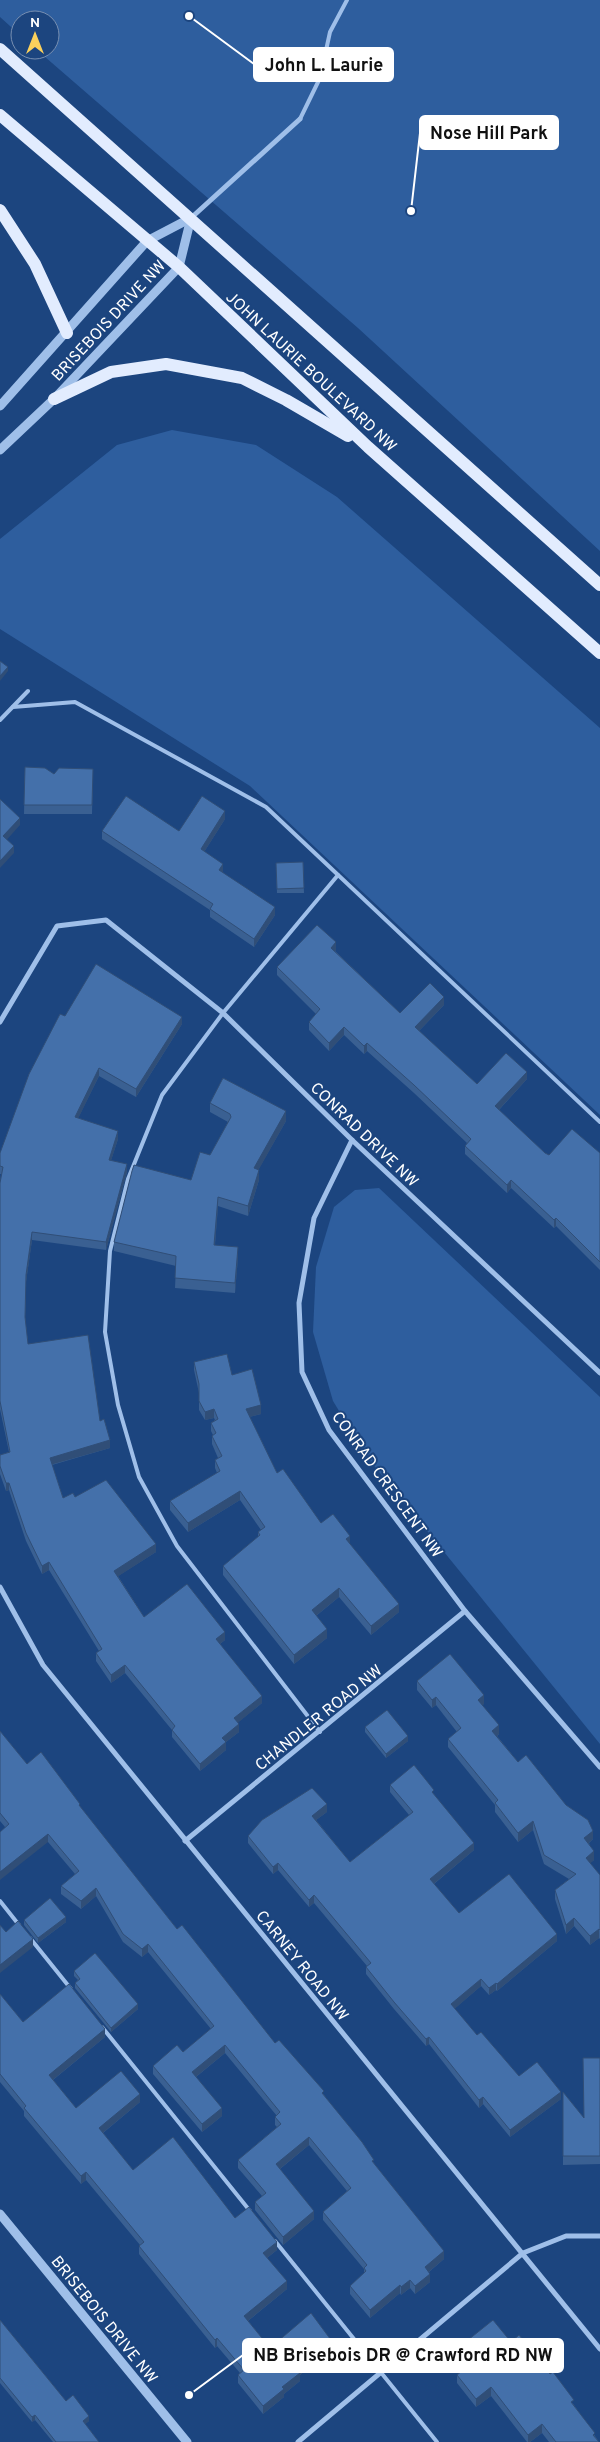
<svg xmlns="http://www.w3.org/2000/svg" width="600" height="2442" viewBox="0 0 600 2442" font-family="Overpass,sans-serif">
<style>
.green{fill:#2e5e9e}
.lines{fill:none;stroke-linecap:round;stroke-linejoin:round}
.service{stroke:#9fbfe9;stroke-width:4}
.minor{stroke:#9fbfe9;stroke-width:5}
.tertiary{stroke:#9fbfe9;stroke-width:9}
.primary{stroke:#e2ecfe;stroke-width:12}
.wall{fill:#3a6092}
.shaded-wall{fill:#304e77}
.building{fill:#4470aa;stroke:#304e77}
.labels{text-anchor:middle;stroke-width:4;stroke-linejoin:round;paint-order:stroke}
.street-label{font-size:16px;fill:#fff;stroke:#1c457f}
.leader{fill:none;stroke:#fff;stroke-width:2}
.callout-dot{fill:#fff;stroke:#1c457f;stroke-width:2}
.callout{fill:#fff;stroke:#fff;stroke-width:2}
.callout-label{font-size:18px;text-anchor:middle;font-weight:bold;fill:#111}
</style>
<rect width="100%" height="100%" fill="#1c457f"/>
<g class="green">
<path d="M0,0h600v551l-242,-223 -321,-278h13v-30h-30v15l-20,-18z"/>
<path d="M172,430l84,15 81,52 263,231v387l-350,-329 -250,-157v-90l117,-94z"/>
<path d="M379,1188l221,209v347l-233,-287 -34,-56 -20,-69 3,-65 18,-60 21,-17z"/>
</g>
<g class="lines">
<g class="service">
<path d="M300,119l20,-41 10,-46 17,-32"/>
<path d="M13,707l62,-5 191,105 334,315"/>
<path d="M0,720l28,-29"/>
<path d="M320,1732l-143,-186 -38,-69 -21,-72 -13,-73 5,-81 18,-72 34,-84 61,-82 115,-138"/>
<path d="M0,1901l19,24"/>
<path d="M30,1938l41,51"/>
<path d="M102,2027l148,184"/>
<path d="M275,2241l162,201"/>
</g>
<g class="minor">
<path d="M191,218l109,-99"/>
<path d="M0,1022l57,-96 49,-6 117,93 129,127 248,233"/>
<path d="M352,1140l-38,78 -15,85 3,69 27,58 136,181 135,156"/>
<path d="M0,1587l43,78 557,684"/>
<path d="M185,1841l280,-230"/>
<path d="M298,2442l225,-189 43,-17h34"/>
</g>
<g class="tertiary">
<path d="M0,406l147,-165 44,-23"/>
<path d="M0,450l54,-51 125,-132 12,-49"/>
<path d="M0,2214l187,228"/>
</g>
<g class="primary">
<path d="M0,49l600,536"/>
<path d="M0,115l179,152 189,180 232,206"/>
<path d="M0,210l35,54 32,69"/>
<path d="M54,399l57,-27 55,-8 76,14 44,22 62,36"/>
</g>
</g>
<g class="wall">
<path d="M25,767l29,7 39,-5 -1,45h-68z"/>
<path d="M225,819l-21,33 19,20v1l52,42 -21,32 -44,-30v-7l-108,-71v-8h77z"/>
<path d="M303,862l1,31h-27l-1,-30z"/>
<path d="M336,950l-1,1 65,62 44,-8 -25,26 58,53 50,-5 -28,31 46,43 4,2 51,-2v117l-44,-44 -2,2 -43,-40 -4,5 -42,-39v-8l2,-3 -53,-50 -47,-42 -3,3 -20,-19 -15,16 -20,-21v-8l7,-8 -39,-39v-8z"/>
<path d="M65,1016l117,8 -46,73 -37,-21 -21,42 40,21 -7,21 16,12 -21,78 -74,-10 -6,42 -1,36 3,26 72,77 10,27 -58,17 11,33 12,-1 81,55 -38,24 26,41 81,23 -5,4 42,59 -25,20 2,9 -13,10v8l-26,21 -28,-34v-7l-47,-57 -14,10 -15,-22v-8l3,-2 -50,-81 -7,4 -16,-33 -17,-51 -3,1 -6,-17v-19l9,-3 -9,-43v-226l1,-9h-1v-21z"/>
<path d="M210,1103l76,18 -28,49 1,10 -11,36 -30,-10 -3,39 23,12 -3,36 -60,-5 1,-22 -62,-15v-9l77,-62 19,-25 18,-33 -18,-10z"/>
<path d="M194,1362l38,13 29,39 -12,3 28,56 44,50 29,22 49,67 -28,23 -32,-38 -23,19 11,22 -33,26 -71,-89v-9l35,-29v-5l3,-2 -21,-30 -52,32 -18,-22v-9l47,-28 -2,-5v-8l3,-2 -6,-14v-8l1,-1 -2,-4v-8l4,-3 -1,-2 -9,2 -6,-10v-17l-5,-23z"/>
<path d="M417,1681l67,23 -2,1 17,29 -2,2 21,26 75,77 -4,4 5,17 -4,3 10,12v64l-1,-1 -9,7 -16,-19 -8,8 -11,-35v-9l14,-11 -25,-15 -11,-34 -15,12 -23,-30v-7l-47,-58v-8l9,-7 -21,-27 -4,3 -15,-18z"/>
<path d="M365,1727l43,14 -22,17 -21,-26z"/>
<path d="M0,1731l27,33 53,44 97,121 98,114 49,52 120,164 -15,13 1,10 -15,12 -5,-6 -9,7 -1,-2 -30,25 -20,-24v-8l14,-12v-5l-41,-49v-8l24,-21 -38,-46 -29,24 34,50 -31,26 -28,-35v-8l7,-6 -24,-28v-8l39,-33 -2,-2v-8l2,-1 -52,-63 -29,24 26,39 -20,16 -49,-58v-8l30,-14 28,-23 -63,-77 -6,5 -19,-15 -27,-46 -15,13 -20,-15v-8l14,-12 -27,-32 -43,-15 -5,-6z"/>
<path d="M390,1785l44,10 40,55 -40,34 25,29 98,28 -60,50 -1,-1 -7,5 -8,-9 -27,23 23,26 42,41 42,23 -51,38 -27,-33 -4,4 -50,-64 -3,2 -32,-37 -28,-35v-7l1,-1 -53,-63 -5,4 -31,-37 -5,4 -25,-31v-7l79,-24 -11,8 34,42 59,-47 -19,-23z"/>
<path d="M24,1920l42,2 -28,21 -14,-18z"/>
<path d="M74,1971l64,38 -27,23 -36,-44v-5l3,-3 -4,-4z"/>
<path d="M0,1994l23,28 82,15 -52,43 23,28 64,-6 -37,31 30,37 102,48 42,32 -10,8 20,31 -39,32 22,27h61l-31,27v6l-16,13v3l-21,17 -25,-31v-8l2,-2 -23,-27 -2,2 -76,-94v-8l1,-1 -54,-65 -5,4 -57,-68v-5l-24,-29z"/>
<path d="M600,2058v106l-37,1v-73l21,26z"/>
<path d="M0,2320l66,81 23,20 -4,3 14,18h-46l-18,-22 -3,2 -32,-39z"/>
<path d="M511,2342l63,63 25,37h-50l-7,-9 -12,9h-3l-36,-46 -15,11 -19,-24v-8l15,-12 -9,-11v-8z"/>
</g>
<g class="shaded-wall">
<path d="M8,667v4l-8,10v-5z"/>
<path d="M225,811v8l-24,38v-8z"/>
<path d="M20,818v7l-17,19v-8z"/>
<path d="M14,846v7l-14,15v-7z"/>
<path d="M223,864v8l-4,6v-8z"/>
<path d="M275,907v8l-21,32v-8z"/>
<path d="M336,942v8l-5,6v-8z"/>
<path d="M444,997v8l-29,30v-8z"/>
<path d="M182,1017v7l-46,73v-8z"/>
<path d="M344,1027v8l-15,16v-8z"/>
<path d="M367,1043v8l-3,3v-8z"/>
<path d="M99,1068v8l-24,49v-8z"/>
<path d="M527,1072v7l-32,35v-8z"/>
<path d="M286,1111v10l-32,57v-10z"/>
<path d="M118,1131v8l-9,28v-7z"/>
<path d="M127,1164v8l-21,78v-8z"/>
<path d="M259,1170v10l-11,36v-10z"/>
<path d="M511,1180v8l-4,5v-8z"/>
<path d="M218,1197v9l-4,49v-10z"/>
<path d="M556,1218v8l-2,2v-8z"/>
<path d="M32,1232v8l-6,42v-7z"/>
<path d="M238,1247v10l-3,36v-10z"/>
<path d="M261,1405v9l-15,4v-9z"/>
<path d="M214,1409v9l-9,2v-8z"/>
<path d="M110,1440v8l-60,17v-7z"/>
<path d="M6,1483h3v7l-3,1z"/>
<path d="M240,1491v9l-52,32v-9z"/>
<path d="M350,1536v9l-4,-6z"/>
<path d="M156,1544v8l-42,27v-8z"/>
<path d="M49,1562v8l-7,4v-8z"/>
<path d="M339,1588v9l-27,22v-9z"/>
<path d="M399,1604v8l-28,23v-9z"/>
<path d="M327,1629v9l-33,26v-9z"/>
<path d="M225,1632v8l-9,7v-8z"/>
<path d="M125,1665v8l-14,10v-8z"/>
<path d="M484,1695v9l-6,5v-9z"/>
<path d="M262,1696v7l-28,23v-8z"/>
<path d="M436,1697v8l-4,3v-8z"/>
<path d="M239,1724v8l-13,10v8l-26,21v-7l22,-26z"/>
<path d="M499,1725v9l-7,6v-9z"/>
<path d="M408,1736v5l-22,17v-4z"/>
<path d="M327,1804v8l-15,11v-7z"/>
<path d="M533,1821v9l-15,12v-9z"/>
<path d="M593,1831v8l-9,8v-9z"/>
<path d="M48,1834v8l-48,38v-8z"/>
<path d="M474,1843v7l-44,37v-8z"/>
<path d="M594,1851v9l-8,7v-9z"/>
<path d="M278,1863v7l-5,4v-7z"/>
<path d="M96,1888v8l-15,13v-8z"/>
<path d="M314,1895v8l-5,4v-7z"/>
<path d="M66,1917v5l-28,21v-5z"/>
<path d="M574,1918v8l-8,8v-9z"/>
<path d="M599,1929v9l-9,7v-9z"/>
<path d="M557,1934v7l-60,50v-7z"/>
<path d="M33,1939v8l-33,26v-8z"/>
<path d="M148,1944v8l-6,5v-8z"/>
<path d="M481,1979v7l-30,26v-8z"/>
<path d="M496,1983v7l-7,5v-7z"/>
<path d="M138,2004v5l-27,23v-4z"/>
<path d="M105,2029v8l-56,46v-8z"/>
<path d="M429,2037v7l-3,2v-7z"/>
<path d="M225,2045v8l-33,27v-8z"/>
<path d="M561,2092v7l-51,38v-7z"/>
<path d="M140,2094v8l-41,34v-8z"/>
<path d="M483,2097v7l-4,4v-8z"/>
<path d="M222,2108v8l-20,16v-8z"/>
<path d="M309,2137v8l-33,27v-8z"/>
<path d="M86,2172v8l-5,4v-8z"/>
<path d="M314,2211v8l-31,26v-8z"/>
<path d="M277,2242v8l-14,11v-8z"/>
<path d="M444,2251v8l-19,16v-8z"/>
<path d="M430,2274v8l-15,12v-8z"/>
<path d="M410,2280v8l-9,7v-8z"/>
<path d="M287,2281v8l-43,35v-8z"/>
<path d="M400,2285v8l-30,25v-8z"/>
<path d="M217,2338v8l-2,2v-8z"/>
<path d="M331,2340v8l-31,27v6l-16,13v3l-21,17v-8l19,-19 15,-17z"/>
<path d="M491,2387v9l-15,11v-8z"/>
<path d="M35,2415v5l-3,2v-5z"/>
<path d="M89,2416v5l-6,5v-5z"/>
<path d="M542,2424v9l-12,9h-2v-7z"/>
</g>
<g class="building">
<path d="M0,661l8,6 -8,9z"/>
<path d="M25,767l20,1 9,6 5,-6 34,1 -1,36h-68z"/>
<path d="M126,796l53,35 23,-35 23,15 -24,38 22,15 -4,6 56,37 -21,32 -44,-30 3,-5 -111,-73z"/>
<path d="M0,799l20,19 -17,18 11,10 -14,15z"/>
<path d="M303,862l1,26 -27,1 -1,-26z"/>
<path d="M317,925l19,17 -5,6 69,65 30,-30 14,14 -29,30 62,57 29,-31 21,19 -32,34 50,47 4,2 23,-26 28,24v109l-44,-44 -2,2 -43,-40 -4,5 -42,-39 6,-7 -57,-54 -47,-42 -3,3 -20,-19 -15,16 -20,-21 11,-13 -43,-42z"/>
<path d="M96,964l86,53 -46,72 -37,-21 -24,49 43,14 -9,29 18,4 -21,78 -74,-10 -6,43 -1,42 3,27 60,-9 12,86 4,-2 6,21 -60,18 13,40 10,-5 2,4 31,-17 50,64 -42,27 30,46 43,-33 38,48 -9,7 46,57 -28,22 5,6 -17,14 4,4 -26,22 -28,-34 3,-4 -50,-61 -14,10 -15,-22 6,-4 -53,-87 -7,4 -16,-33 -17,-50h-3l-6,-17v-11l10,-3 -10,-51v-218l3,-16 -3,-1v-13l29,-79 31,-60 5,2z"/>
<path d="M223,1078l63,33 -32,57 5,2 -11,36 -30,-9 -4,48 24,2 -3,36 -60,-5 1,-22 -62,-14 18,-71 2,-6 57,15 9,-28 10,3 21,-38 -1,-3 -20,-11z"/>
<path d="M227,1354l5,21 20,-6 9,36 -15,4 31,64 6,-4 38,54 12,-9 17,22 -4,3 53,65 -28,22 -32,-38 -27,22 15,19 -33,26 -71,-89 37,-31 -2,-3 7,-5 -25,-36 -52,32 -18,-22 50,-30 -5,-11 7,-4 -10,-20 4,-3 -5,-10 7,-4 -4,-10 -9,3 -6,-11v-17l-5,-22z"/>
<path d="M450,1654l34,41 -6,5 21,25 -7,6 26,31 8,-7 40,50 22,15 5,11 -9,7 10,13 -8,7 14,17v55l-1,-1 -9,7 -16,-18 -8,7 -11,-35 21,-16 -32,-19 -11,-34 -15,12 -23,-30 3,-3 -50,-61 13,-11 -25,-31 -4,3 -15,-19z"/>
<path d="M387,1710l21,26 -22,18 -21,-27z"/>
<path d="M0,1731l27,33 14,-12 39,52 -1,1 98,124 5,-4 93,118 4,-3 45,51 -2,2 40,49 12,18 -2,1 72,90 -19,16 5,7 -15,12 -5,-6 -9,7 -1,-2 -30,25 -20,-24 16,-15 -2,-3 3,-3 -44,-53 28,-24 -42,-51 -33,27 38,47 -31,26 -28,-35 11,-9 -28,-33 43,-36 -6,-7 5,-5 -55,-67 -33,27 30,36 -20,16 -49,-58 24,-21 6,7 31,-26 -66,-82 -6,5 -19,-15 -27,-46 -15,13 -20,-15 18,-15 -31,-37 -48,38v-40l9,-8 -9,-11z"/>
<path d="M414,1765l20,25 -2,2 42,51 -44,36 29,34 50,-39 48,60 -60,50 -1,-1 -7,5 -8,-9 -30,25 26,31 4,-3 38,44 18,-14 24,30 -51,38 -27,-33 -4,3 -50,-63 -3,2 -32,-37 -28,-35 5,-4 -57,-68 -5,5 -31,-37 -5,4 -25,-31 14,-16 50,-32 15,16 -15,12 38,46 63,-50 -23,-27z"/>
<path d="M50,1898l16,19 -28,21 -14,-18z"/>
<path d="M18,1921l15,18 -33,26v-40l6,7z"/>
<path d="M95,1953l43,51 -27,24 -36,-45 5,-4 -6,-8z"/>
<path d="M69,1984l36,45 -56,46 27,33 45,-37 19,23 -41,34 34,42 40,-33 62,81 14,-11 28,35 -14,11 24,28 -43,35 26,32 41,-35 20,27 -34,30 3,3 -18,14 2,2 -21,17 -25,-31 6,-5 -27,-32 -2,2 -76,-94 5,-4 -58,-70 -5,4 -57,-68 2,-2 -26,-32v-80l23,28z"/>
<path d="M583,2058h17v98h-37v-64l21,26z"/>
<path d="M0,2320l66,81 7,-6 16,21 -6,5 16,21h-43l-21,-27 -3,2 -32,-39z"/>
<path d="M493,2320l18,22 8,-7 31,39 3,-2 21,28 -3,2 24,31 -2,2 6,7h-43l-14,-18 -14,11 -37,-48 -15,12 -19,-24 19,-15 -13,-16z"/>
</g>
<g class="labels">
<g class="street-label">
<text transform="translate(108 320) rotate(-47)" y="6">BRISEBOIS DRIVE NW</text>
<text transform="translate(312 371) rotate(43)" y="6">JOHN LAURIE BOULEVARD NW</text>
<text transform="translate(365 1134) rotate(44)" y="6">CONRAD DRIVE NW</text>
<text transform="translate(388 1484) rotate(54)" y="6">CONRAD CRESCENT NW</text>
<text transform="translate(318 1717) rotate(-39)" y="6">CHANDLER ROAD NW</text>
<text transform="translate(303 1965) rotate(51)" y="6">CARNEY ROAD NW</text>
<text transform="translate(105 2319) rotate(51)" y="6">BRISEBOIS DRIVE NW</text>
</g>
</g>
<path class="leader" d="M189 16L254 64M411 211L420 133M189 2395L243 2355"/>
<g class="callout-dot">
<circle cx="189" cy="16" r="5"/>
<circle cx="411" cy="211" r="5"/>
<circle cx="189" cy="2395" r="5"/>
</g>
<g class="callout">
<rect x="254" y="48" width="139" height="33" rx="5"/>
<rect x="420" y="116" width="138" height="33" rx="5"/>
<rect x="243" y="2339" width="320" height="33" rx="5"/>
</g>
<g class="callout-label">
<text x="324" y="71">John L. Laurie</text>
<text x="489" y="139">Nose Hill Park</text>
<text x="403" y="2361">NB Brisebois DR @ Crawford RD NW</text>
</g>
<g transform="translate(35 35)"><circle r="24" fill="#1c457f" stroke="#778fb2"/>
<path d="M0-4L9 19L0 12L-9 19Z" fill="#fad05c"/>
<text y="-8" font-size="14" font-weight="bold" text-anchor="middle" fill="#ffffff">N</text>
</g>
</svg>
